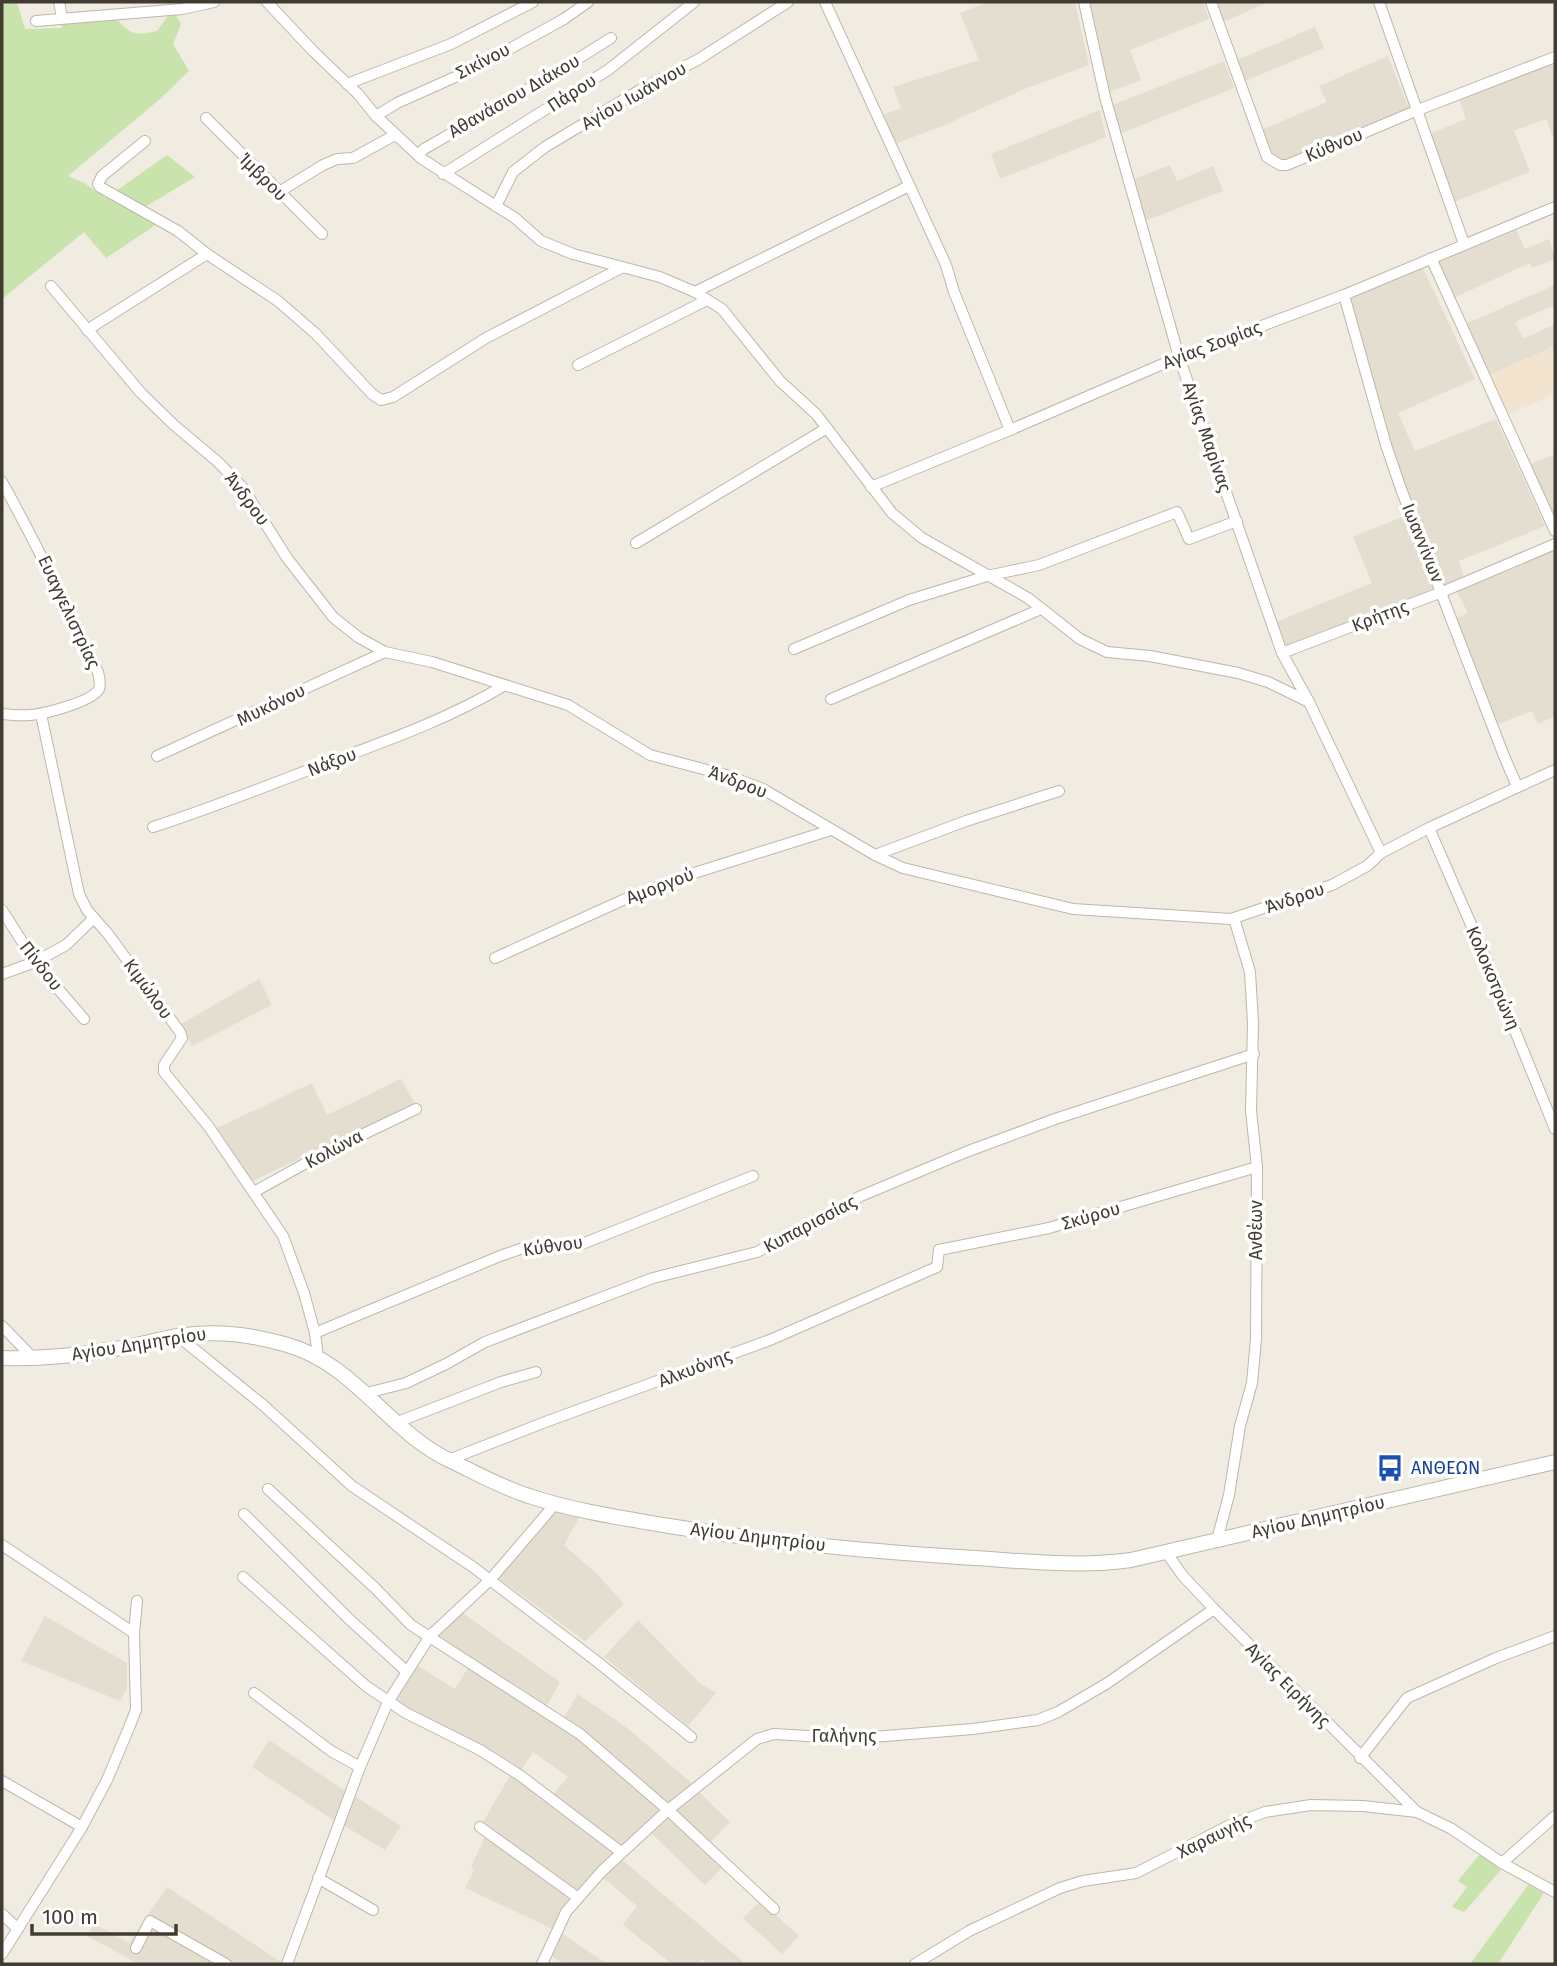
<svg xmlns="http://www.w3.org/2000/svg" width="1557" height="1966" viewBox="0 0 1557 1966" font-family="'Fira Sans',sans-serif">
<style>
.residential{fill:#e4ded1}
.commercial{fill:#f2e4ce}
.green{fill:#c9e3ac}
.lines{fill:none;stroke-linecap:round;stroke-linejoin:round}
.minor-casing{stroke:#beb7a9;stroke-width:12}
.tertiary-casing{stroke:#beb7a9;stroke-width:16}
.minor{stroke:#fff;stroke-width:10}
.tertiary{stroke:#fff;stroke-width:14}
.labels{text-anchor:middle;stroke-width:7;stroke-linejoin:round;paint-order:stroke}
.street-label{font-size:18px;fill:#413c33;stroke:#fff}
.transit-label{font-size:18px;fill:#164399;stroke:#fff;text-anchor:start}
</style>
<rect width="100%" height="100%" fill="#f0ece2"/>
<g class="residential">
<path d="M988,2h87l14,63 -62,23 -80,36 -57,22 -14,-29 25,-9 -8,-21 86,-27 -19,-47z"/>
<path d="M1086,2h117l6,17 -79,31 11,30 -34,13z"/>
<path d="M1212,2h51l1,2 -45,20z"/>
<path d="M1315,27l9,21 -81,34 -8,-21z"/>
<path d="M1388,56l21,53 -130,53 -14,-17 -4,-15 66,-28 -8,-16z"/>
<path d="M1555,59v83l-9,-23 -32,12 16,41 -76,30 -27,-67 39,-16 -8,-22z"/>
<path d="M1224,61l10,27 -117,47 -7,-29z"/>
<path d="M1100,110l6,27 -106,42 -9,-25z"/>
<path d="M1170,165l7,16 36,-15 10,25 -81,31 -13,-41z"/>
<path d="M1515,228l10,21 24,-10 6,20 -23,9 -2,-5 -81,37 -18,-37z"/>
<path d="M1423,268l52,111 -77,34 17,38 81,-32 49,107 -86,35 6,19 -24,9 -41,-101 -52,-191z"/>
<path d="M1555,285v20l-40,17 8,17 32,-15v22l-71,31 -21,-52z"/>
<path d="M1555,454v67l-26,-56z"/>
<path d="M1404,516l29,74 -151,59 -11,-25 101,-41 -19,-46z"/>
<path d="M1555,548v168l-17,8 -6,-13 -39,15 -40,-106 15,-7 -12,-23z"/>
<path d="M259,979l13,26 -80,41 -11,-22z"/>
<path d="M401,1079l14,24 -162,78 -36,-53 95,-45 15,32z"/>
<path d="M557,1507l23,9 -16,29 33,29 27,30 -39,37 -88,-64z"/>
<path d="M460,1611l100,71 -15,27 -110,-73z"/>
<path d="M45,1616l82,47v25l-7,13 -99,-40z"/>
<path d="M638,1620l62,63 16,10 -28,33 -84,-69z"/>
<path d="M416,1665l39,24 14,-23 121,80 72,63 -41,38 -68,-53 15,-17 -35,-25 -12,19 -127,-70z"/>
<path d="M578,1694l49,34 66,56 -21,19 -9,-1 -100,-83z"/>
<path d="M269,1740l78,52 -12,29 -83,-54z"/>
<path d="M512,1772l103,81 -38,40 -95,-69z"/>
<path d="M697,1790l33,32 -26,27 19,18 -18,18 -55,-53z"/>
<path d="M353,1795l48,31 -16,24 -42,-25z"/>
<path d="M486,1834l84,61 -17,34 -88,-41 9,-18 -3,-3z"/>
<path d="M621,1859l125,105h-38l-6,-5 -5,5h-25l-49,-39 14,-19 -34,-28z"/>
<path d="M167,1887l117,77h-145l-52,-28 7,-12 35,19z"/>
<path d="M760,1901l39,35 -17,18 -39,-36z"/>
<path d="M561,1933l46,31h-43l-13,-8z"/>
</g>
<path class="commercial" d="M1555,346v48l-53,23 -18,-40z"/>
<g class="green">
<path d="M2,2h15l8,27 36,-1 2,-7 53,-3c14,17 20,18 41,13l11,-15 8,-1 5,9 -8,20 16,27 -29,28 -92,77 16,7 22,15 61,-43 28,22 -55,33 20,12 -54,36 -22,-26 -82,67z"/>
<path d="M1480,1854l21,16 -37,42 -12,-5 15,-20 -9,-6z"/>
<path d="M1528,1885l16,8 -46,71h-28z"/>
</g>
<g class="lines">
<defs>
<g id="minor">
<path d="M59,2l3,16"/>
<path d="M267,2l46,49 45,43 18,22 46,43 93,59 26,23 32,13 87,23 35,15 27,17 58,72 36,33 76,99 30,25 106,60 52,41 27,13 43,4 88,17 30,9 41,20"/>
<path d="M825,2l121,263 8,27 56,138"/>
<path d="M1084,2l21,95 74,260 103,296 27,49 72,151"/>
<path d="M1211,2l56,155 13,8h7l131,-55 137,-53"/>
<path d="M1379,2l85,242"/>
<path d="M36,21l146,-12 32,-7"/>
<path d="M347,84l104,-40 82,-42"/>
<path d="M376,116l21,-13 76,-34 91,-50 24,-17"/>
<path d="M206,118l116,116"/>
<path d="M145,141l-43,35 -4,8 2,3 78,44 29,23 71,47 38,33 56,60 9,6 12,-3 93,-59 137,-71"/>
<path d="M418,155l6,-6 125,-72 62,-39"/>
<path d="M443,174l165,-104 86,-68"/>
<path d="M279,192l44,-27 14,-6 16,-1 42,-23"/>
<path d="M496,206l17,-34 32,-25 95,-57 59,-31 89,-57"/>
<path d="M1431,258l124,273"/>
<path d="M51,286l90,107 33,32 44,37 25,26 44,70 46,59 25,20 27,15 47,10 136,43 82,50 76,20 37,14 112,66 28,13 170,41 158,10 101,-34 35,-19 14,-13 48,-25 126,-58"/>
<path d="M695,292l214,-106"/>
<path d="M1344,295l42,150 15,44 103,267 13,30"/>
<path d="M87,330l120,-76"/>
<path d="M578,365l129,-65"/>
<path d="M2,482c35,62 65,126 96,190 1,5 3,12 1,17 -7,13 -55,25 -69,26 -9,1 -19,0 -28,-1"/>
<path d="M871,487l139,-57 169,-73 165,-62 211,-88"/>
<path d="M636,543l191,-115"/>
<path d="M794,649l115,-49 78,-24 52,-11 138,-53 12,27 48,-18"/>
<path d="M1282,653l160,-61 113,-48"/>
<path d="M831,699l210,-90"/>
<path d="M41,714l38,180 8,16 21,24 72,98 2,6 -18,27v7l45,55 74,109 21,57 11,40 3,24"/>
<path d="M157,756l228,-104"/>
<path d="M153,827c56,-18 111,-40 166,-61 64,-24 128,-46 186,-81"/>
<path d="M1429,828l54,124 72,177"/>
<path d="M875,855l91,-34 93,-30"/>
<path d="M2,910l33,52 49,57"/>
<path d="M495,958l128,-58 65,-25 143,-45"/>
<path d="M2,974l33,-12 31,-17 28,-27"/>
<path d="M254,1192l70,-39 92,-44"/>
<path d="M2,1326l32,33"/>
<path d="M315,1333l185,-77 29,-10 53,-2 171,-68"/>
<path d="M178,1336l85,69 89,81 121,81 122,93 96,77"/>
<path d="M367,1393l39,-10 40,-19 39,-22 168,-64 104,-26 104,-56 105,-44 89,-33 199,-65"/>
<path d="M395,1423l106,-41 35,-10"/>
<path d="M448,1460l100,-39 222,-81 167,-73 2,-17 110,-22 208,-61"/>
<path d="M268,1489l107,99 36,37 169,109 88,76 106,99"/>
<path d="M244,1514l105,105 57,52"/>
<path d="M1217,1540l12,-45 11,-69 12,-43 4,-44 1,-172 -6,-56 2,-88 -3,-51 -16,-54"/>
<path d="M2,1545l132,88"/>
<path d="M1166,1552l17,24 31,33 202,202"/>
<path d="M243,1577l123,109 40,27 74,37 41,26 100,76"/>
<path d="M254,1693l77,58 29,16"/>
<path d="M1360,1758l47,-60 89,-40 59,-22"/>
<path d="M2,1781l80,46"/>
<path d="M480,1827l97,70"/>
<path d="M1502,1863l53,-47"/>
<path d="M318,1878l55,32"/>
<path d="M2,1914l16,15"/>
<path d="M136,1948l14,-27 76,43"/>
<path d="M2,1954l80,-127 25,-47 21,-50 8,-20 -2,-77 3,-32"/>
<path d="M287,1964l73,-197 28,-65 42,-66 60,-56 66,-77"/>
<path d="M542,1964l24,-52 36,-41 66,-61 89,-71 17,-5 68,4 43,-2 88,-7 65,-9 20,-8 48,-28 108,-75"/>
<path d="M915,1964l54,-33 91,-43 23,-7 53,-8 92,-47 37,-14 46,-7 52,1 54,6 35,17 50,34 53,29"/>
</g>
<path id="tertiary" d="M2,1358c36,1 71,-2 106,-8 24,-3 47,-10 70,-14 37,-6 71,-2 106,8 72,19 103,88 169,118 25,12 50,26 76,34 45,15 93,22 140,30 95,15 193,25 290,31 57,3 115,11 172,3l424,-98"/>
</defs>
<use href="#minor" class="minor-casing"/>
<use href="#tertiary" class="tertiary-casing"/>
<use href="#minor" class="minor"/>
<use href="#tertiary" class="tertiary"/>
</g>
<defs>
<symbol id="bus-bare" viewBox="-9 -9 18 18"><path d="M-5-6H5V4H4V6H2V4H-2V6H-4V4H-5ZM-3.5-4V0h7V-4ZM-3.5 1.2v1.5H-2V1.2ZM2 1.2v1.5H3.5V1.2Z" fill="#1a4fb4" stroke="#fff" stroke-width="2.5" paint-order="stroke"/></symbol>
</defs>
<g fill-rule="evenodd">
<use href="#bus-bare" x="1371" y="1449" width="38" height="38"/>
</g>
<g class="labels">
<g class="street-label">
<text transform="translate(483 61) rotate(-27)" y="6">Σικίνου</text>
<text transform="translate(572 93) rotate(-33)" y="6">Πάρου</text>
<text transform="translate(514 96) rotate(-30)" y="6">Αθανάσιου Διάκου</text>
<text transform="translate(634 96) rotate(-30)" y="6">Αγίου Ιωάννου</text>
<text transform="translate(1334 145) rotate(-23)" y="6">Κύθνου</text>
<text transform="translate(263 177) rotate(45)" y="6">Ίμβρου</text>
<text transform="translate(1212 345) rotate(-21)" y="6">Αγίας Σοφίας</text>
<text transform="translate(1207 437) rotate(71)" y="6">Αγίας Μαρίνας</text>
<text transform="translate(247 499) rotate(53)" y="6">Άνδρου</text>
<text transform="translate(1423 543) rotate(68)" y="6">Ιωαννίνων</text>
<text transform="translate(69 612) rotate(65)" y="6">Ευαγγελιστρίας</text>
<text transform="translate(1380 616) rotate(-21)" y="6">Κρήτης</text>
<text transform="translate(271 705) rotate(-26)" y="6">Μυκόνου</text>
<text transform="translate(332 762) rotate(-21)" y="6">Νάξου</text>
<text transform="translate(738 782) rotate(21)" y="6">Άνδρου</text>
<text transform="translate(660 886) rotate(-21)" y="6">Αμοργού</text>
<text transform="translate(1295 898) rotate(-19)" y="6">Άνδρου</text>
<text transform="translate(41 966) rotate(52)" y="6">Πίνδου</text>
<text transform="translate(1493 978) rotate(67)" y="6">Κολοκοτρώνη</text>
<text transform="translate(148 989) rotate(54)" y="6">Κιμώλου</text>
<text transform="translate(334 1149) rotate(-28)" y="6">Κολώνα</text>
<text transform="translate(1091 1216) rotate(-16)" y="6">Σκύρου</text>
<text transform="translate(810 1224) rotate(-28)" y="6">Κυπαρισσίας</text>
<text transform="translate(1256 1230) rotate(-90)" y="6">Ανθέων</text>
<text transform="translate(553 1246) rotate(-8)" y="6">Κύθνου</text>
<text transform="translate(139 1344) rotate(-9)" y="6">Αγίου Δημητρίου</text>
<text transform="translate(695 1368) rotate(-21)" y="6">Αλκυόνης</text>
<text transform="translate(1318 1517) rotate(-13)" y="6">Αγίου Δημητρίου</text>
<text transform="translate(758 1537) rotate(7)" y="6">Αγίου Δημητρίου</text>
<text transform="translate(1288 1685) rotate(45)" y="6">Αγίας Ειρήνης</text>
<text x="844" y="1742">Γαλήνης</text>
<text transform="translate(1214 1836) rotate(-26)" y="6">Χαραυγής</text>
</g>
<g class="transit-label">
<text x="1411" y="1474">ΑΝΘΕΩΝ</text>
</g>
</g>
<rect width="1557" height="1966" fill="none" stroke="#413c33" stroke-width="7"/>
<path d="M32 1924v10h144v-10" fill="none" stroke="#413c33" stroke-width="3.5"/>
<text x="42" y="1924" font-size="21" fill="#413c33" stroke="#ffffff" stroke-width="5" paint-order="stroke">100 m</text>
</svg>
